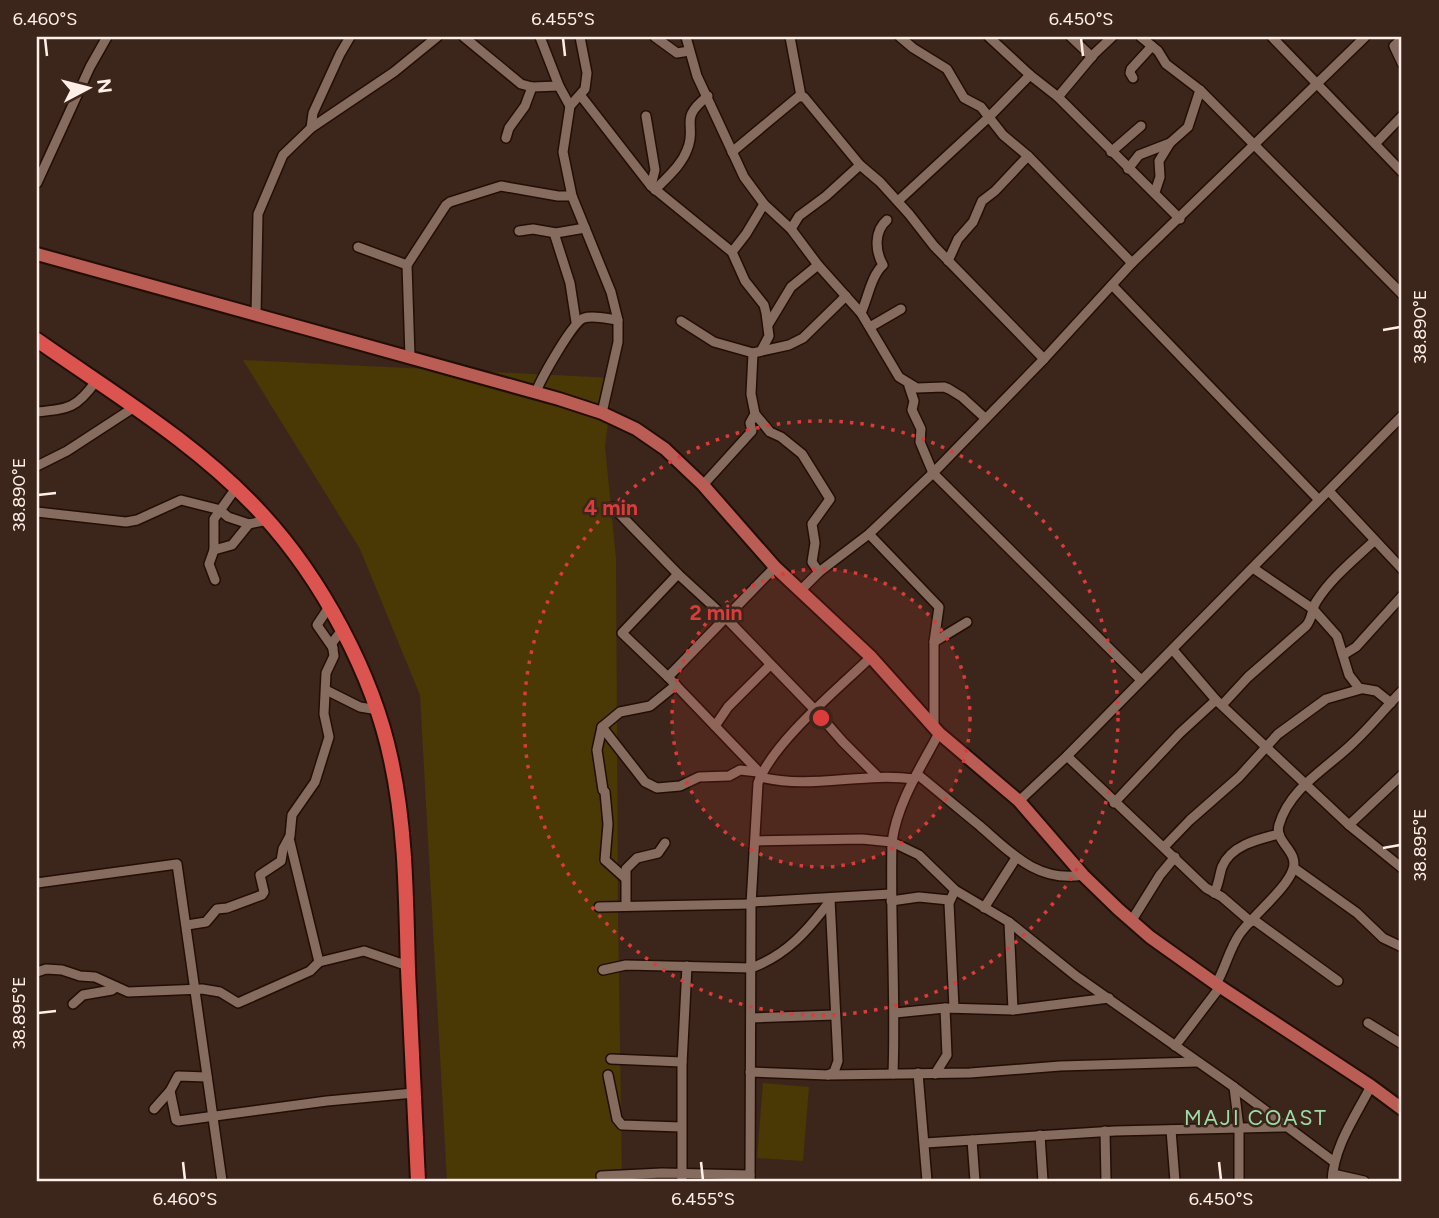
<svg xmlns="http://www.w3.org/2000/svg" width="1439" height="1218" viewBox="0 0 1439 1218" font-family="Figtree,sans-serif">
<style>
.green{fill:#4a3805}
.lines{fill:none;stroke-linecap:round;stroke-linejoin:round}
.minor-casing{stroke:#230e05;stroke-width:12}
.major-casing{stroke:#230e05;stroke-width:16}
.highway-casing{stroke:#230e05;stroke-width:18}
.minor{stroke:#866b5f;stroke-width:9}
.major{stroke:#b95d55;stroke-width:12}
.highway{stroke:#db544f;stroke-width:14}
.ticks{fill:none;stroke:#ffefe8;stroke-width:2.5}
.ring{fill:none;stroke:#da3c3b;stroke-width:3.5;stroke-dasharray:3.5 7}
.labels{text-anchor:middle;stroke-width:5;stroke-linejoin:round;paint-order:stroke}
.quarter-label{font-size:21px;letter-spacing:2px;fill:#9ddda7;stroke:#3c261b}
.centre{fill:#da3c3b;stroke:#3c261b;stroke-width:3.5}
.ring-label{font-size:21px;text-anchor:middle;font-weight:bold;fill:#da3c3b;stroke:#3c261b;stroke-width:5;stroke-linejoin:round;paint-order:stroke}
.neatline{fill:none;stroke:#ffefe8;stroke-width:2.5}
.ticks-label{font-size:18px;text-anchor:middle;fill:#ffefe8}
</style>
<rect width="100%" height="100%" fill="#3c261b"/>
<g class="green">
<path d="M243,360l371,18 -9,68 11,113 2,354 4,268h-175l-27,-486 -60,-146z"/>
<path d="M763,1083l46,4 -6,74 -46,-3z"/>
</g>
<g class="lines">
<defs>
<g id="minor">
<path d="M464,37l57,47 11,3 27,-1"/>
<path d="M540,37l19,49 11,20"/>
<path d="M580,37l7,36 -2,16 -15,17 -7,46 9,44 39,96 7,28v22l-16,71"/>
<path d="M655,37l22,16 12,-2"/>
<path d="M686,37l11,39 47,101 20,27 27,25 27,36 43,48 38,64 18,11 27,-1 5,2 13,8 23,21"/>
<path d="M790,37l11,59"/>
<path d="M900,37l13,11 34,21 17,29 17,9 22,28 25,21 104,107"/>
<path d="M989,37l41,38 28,22 122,122"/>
<path d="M1071,37l21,20"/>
<path d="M1141,37l17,14 8,13 34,26 202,204"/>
<path d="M1272,37l130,135"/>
<path d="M1402,39l-8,7 8,17"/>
<path d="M1133,78l-3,-5 1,-4 21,-23"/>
<path d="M581,96l70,90 81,66 13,29 19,24 2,8 3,23 -8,15"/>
<path d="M1058,97l36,-43 18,-17"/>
<path d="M646,116l9,54 -4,16"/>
<path d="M311,128l2,-15 27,-59 10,-17"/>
<path d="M506,138l3,-10 16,-22 7,-19"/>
<path d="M1376,143l26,-27"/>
<path d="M732,152l66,-55h6l56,68 20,17 29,32 25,32 110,113"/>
<path d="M1111,152l30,-26"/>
<path d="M1128,169l11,-14 31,-12"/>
<path d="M37,183l53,-116 17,-30"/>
<path d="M655,190c12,-13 26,-24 32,-40 11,-26 -10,-30 21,-54"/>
<path d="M1155,192l5,-15 -1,-16 11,-18 18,-16 12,-37"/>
<path d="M898,201l91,-84 41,-42"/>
<path d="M791,229l8,-13 27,-20 34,-31"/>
<path d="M519,231l14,-2 23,4 29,-5"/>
<path d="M554,233l16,50 6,39"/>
<path d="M358,247l49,18 3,92"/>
<path d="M732,252l14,-18 18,-30"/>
<path d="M948,261l10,-22 15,-17 9,-21 13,-10 33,-35"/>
<path d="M407,265l39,-60 4,-3 51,-16 57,10h14"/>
<path d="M1112,285l207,215"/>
<path d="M861,313c7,-15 10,-37 22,-48 -8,-14 -9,-34 4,-45"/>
<path d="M256,315l2,-101 25,-59 28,-27 83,-56 43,-35"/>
<path d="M681,321l33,21 39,11 36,-8 14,-7 43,-42"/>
<path d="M768,325l23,-38 27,-22"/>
<path d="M870,327l31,-18"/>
<path d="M753,353l-2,41 4,20 15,18 11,5 21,17 28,45 -18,25 3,19 -3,19 7,10"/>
<path d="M909,386l5,15 -2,9 9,19 -1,13 13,31 208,207"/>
<path d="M536,392c5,-13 37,-71 48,-74 10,-3 24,1 34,2"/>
<path d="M37,412c32,-3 40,-4 59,-31"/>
<path d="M37,466l30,-15 66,-43"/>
<path d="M703,485l49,-54 -2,-8 5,-9"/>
<path d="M1329,491l73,78"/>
<path d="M613,507l65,67 48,44 89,92 28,32 35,35"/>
<path d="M221,511l7,6 21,7"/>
<path d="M37,512l89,10 11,-2 44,-20 40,10"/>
<path d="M869,534l70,73 -5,35v85"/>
<path d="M214,550l18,-5 17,-21 19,-4"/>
<path d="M1253,568l60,41 24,27 12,39 10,13 17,3 15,12"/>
<path d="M678,574l-56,59 46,44 93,97"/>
<path d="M215,580l-6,-16 5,-14v-31l22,-31"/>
<path d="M800,591l19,-19 50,-38 64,-61 111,-114 88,-96 233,-226"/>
<path d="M329,607l-12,18 16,23"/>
<path d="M934,642l33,-20"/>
<path d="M1173,650l43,50 133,125 53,43"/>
<path d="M1343,655l13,-8 46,-51"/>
<path d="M668,677l107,-110"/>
<path d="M326,690l34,17 18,3"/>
<path d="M1223,704l25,-27 58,-51c7,-8 5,-16 10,-24 15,-24 38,-42 58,-61"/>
<path d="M715,726l13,-19 42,-42"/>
<path d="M602,727l43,55 12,6 23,-2 19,-9 30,-1 11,-6 18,2"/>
<path d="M939,733c-18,34 -42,70 -47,109l27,13 36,35 54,32 67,54 158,111 99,74"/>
<path d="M1067,756l139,132 16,9 29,25"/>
<path d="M917,774c21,17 42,35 63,52 31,27 58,57 103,49"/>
<path d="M760,777c51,13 102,-5 154,2"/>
<path d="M603,790l-6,-40 5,-23 18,-15 30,-6 26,-21"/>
<path d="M605,792l3,32 -3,36 20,18"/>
<path d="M1019,801l48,-45 335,-340"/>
<path d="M1114,803l66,-70 36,-33"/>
<path d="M1349,825l53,-50"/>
<path d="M289,838l30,124 45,-11 44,15"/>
<path d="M755,841l107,-2 30,3c-2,77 4,154 1,232"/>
<path d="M1164,847l26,-27 49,-43 39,-43 48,-35 35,-10"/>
<path d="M1294,868l63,45 26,25 19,9"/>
<path d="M37,883l140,-19 45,317"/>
<path d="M1214,893c5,-9 5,-17 8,-26 9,-22 37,-28 57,-33"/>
<path d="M891,901l28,-4 30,3"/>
<path d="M752,902l139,-8"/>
<path d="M626,906v-37l11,-11 21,-5 7,-10"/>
<path d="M599,907l152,-3"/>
<path d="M984,908l32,-50"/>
<path d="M1132,920l28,-45 15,-18"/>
<path d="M1254,920l84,61"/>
<path d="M1009,922l4,88"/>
<path d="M187,925l19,-3 11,-13 10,-1 35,-13 2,-3 -4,-17 21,-14 2,-12 7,-13 2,-21 23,-33 14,-45 -5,-23 2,-41 8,-17 -2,-13 10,-13"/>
<path d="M603,970l23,-5 125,3c36,-13 57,-38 79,-67"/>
<path d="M37,972l9,-3 16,1 18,6 15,1 33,15 74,-3 18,3 18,11 72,-32 9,-9"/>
<path d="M1216,984c9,-15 13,-34 23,-49 12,-18 48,-46 54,-66 6,-18 -19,-27 -14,-44 11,-38 49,-57 75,-83 17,-16 31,-34 48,-51"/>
<path d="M73,1004l10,-9 29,-5 4,-3"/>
<path d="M954,1008l-5,-105 6,-13"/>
<path d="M895,1013l50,-5 68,2 96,-12"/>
<path d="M751,1018l84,-3"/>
<path d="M1368,1023l34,21"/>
<path d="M1175,1046l45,-59"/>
<path d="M611,1059l71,3"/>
<path d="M750,1072l78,3 142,-2 90,-7 137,-4"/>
<path d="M918,1073l9,108"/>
<path d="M935,1074l12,-19 -2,-47"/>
<path d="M608,1075l9,44 5,6 59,2"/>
<path d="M828,1075l6,-3 4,-11 -8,-162"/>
<path d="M1234,1087l5,41v53"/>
<path d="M170,1091l6,29 2,1 149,-20 87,-8"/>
<path d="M154,1109l16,-18 8,-15 29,1"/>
<path d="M1171,1130l4,51"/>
<path d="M1105,1131l1,50"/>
<path d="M1040,1135l3,46"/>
<path d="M972,1140l3,41"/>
<path d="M925,1143l190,-12 170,-4"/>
<path d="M1333,1174l31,7"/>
<path d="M601,1176l61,-3 88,2"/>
<path d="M682,1181v-117l5,-98"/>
<path d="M750,1181l1,-277 7,-121c15,-41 80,-94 113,-126"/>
<path d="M1332,1181c2,-35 23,-64 39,-95"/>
</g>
<path id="major" d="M37,254l522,145 43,14 34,16 29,20 38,36 72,82 96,90 68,76 80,68 64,74 35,34 32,28 66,47 155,102 31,23"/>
<path id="highway" d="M37,340c77,54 161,104 225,174 59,64 111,160 129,246 15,68 15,140 17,210 3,70 7,141 10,211"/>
</defs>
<use href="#minor" class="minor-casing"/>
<use href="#major" class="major-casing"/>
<use href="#highway" class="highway-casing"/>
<use href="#minor" class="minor"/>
<use href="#major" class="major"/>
<use href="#highway" class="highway"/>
</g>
<path class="ticks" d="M45,38l2,18M563,38l2,18M1081,38l2,18M1383,330l17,-3M38,495l18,-2M1383,848l17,-3M38,1013l18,-2M183,1162l2,18M701,1162l2,18M1219,1162l2,18"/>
<circle cx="821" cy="718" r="149" fill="#da3c3b" fill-opacity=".12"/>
<g class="ring">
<circle cx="821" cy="718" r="149"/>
<circle cx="821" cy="718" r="297"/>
</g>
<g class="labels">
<g class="quarter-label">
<text x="1256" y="1125">MAJI COAST</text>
</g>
</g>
<circle cx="821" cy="718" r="10" class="centre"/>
<g class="ring-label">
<text x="611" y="515">4 min</text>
<text x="716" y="620">2 min</text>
</g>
<rect width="1439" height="1218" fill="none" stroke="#3c261b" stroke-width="77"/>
<g transform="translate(88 88) rotate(83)" stroke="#3c261b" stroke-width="5" paint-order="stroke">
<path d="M0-5L12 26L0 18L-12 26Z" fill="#ffefe8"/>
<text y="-10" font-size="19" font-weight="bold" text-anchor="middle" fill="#ffefe8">N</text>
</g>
<rect x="38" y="38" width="1362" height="1142" class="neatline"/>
<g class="ticks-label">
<text x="45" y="25">6.460°S</text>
<text x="563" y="25">6.455°S</text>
<text x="1081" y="25">6.450°S</text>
<text transform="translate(1420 327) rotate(-90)" y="6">38.890°E</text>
<text transform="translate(19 495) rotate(-90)" y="6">38.890°E</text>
<text transform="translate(1420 845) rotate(-90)" y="6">38.895°E</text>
<text transform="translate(19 1013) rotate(-90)" y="6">38.895°E</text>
<text x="185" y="1205">6.460°S</text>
<text x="703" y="1205">6.455°S</text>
<text x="1221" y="1205">6.450°S</text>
</g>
</svg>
